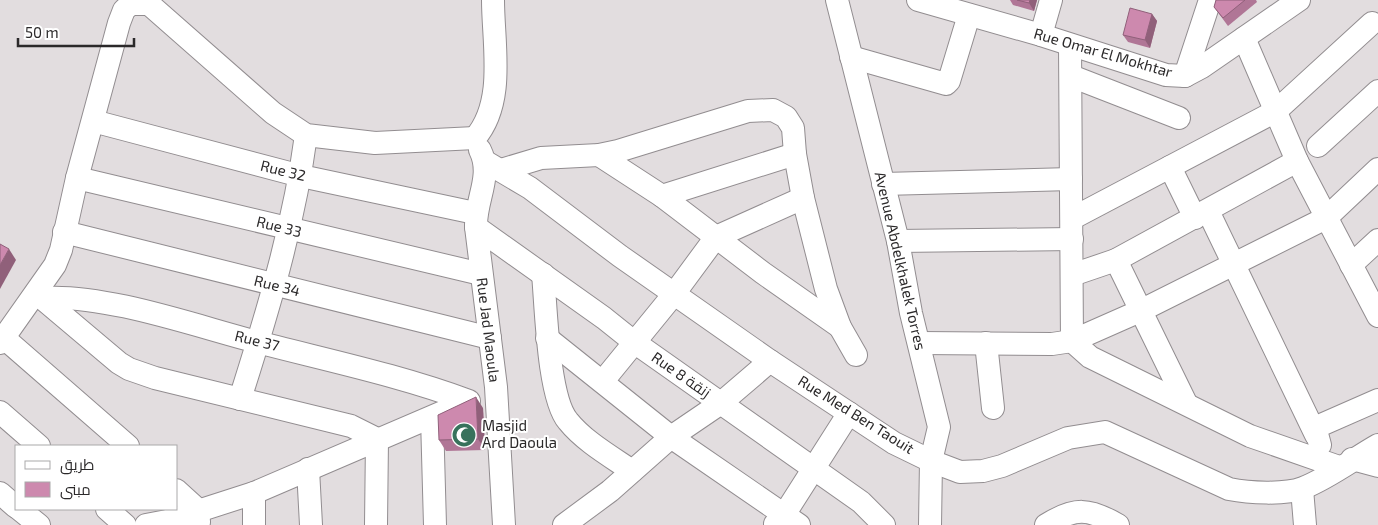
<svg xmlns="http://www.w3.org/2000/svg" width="1378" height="525" viewBox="0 0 1378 525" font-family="'Exo 2',Cairo,sans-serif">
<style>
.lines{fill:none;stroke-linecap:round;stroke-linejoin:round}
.minor-casing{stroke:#928d90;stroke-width:24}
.minor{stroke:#fff;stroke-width:22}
.wall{fill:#b07696}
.shaded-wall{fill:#90607a}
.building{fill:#cd89ae;stroke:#90607a}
.labels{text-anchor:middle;stroke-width:4;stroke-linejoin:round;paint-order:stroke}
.street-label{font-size:15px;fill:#2b292a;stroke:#fff}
.poi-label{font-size:15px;fill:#2b292a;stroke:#fff;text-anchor:start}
</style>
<rect width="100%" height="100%" fill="#e2dddf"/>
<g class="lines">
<defs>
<g id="minor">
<path d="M837,0l61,241 13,72 28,114 -8,34 -1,64"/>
<path d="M918,0l123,35 125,40 19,1 17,-9 97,-67"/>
<path d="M1041,35l10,-35"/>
<path d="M1244,38l53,123 81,155"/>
<path d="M1070,45l2,296"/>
<path d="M851,57l95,27 3,-3 20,-66"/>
<path d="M1071,76l108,42"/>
<path d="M1185,76l25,-76"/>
<path d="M93,121l208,55 174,37"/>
<path d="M475,138c31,-36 18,-94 18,-138"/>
<path d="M1318,146l60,-55"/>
<path d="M480,150c13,26 -5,50 -4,77l20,160 8,138"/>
<path d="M599,155l63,41 101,77 77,54"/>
<path d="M486,162l44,26 90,68 150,105 124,82 37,18 29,11 23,-1 19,-5 66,-28 37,-6 124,57c20,4 56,6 74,-1 24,-9 52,-30 75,-43"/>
<path d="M1170,167l25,51"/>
<path d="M501,170l40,-12 58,-3 19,-4 130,-40 25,-1 13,7 7,11 2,26 8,44 23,91 14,38 16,28"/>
<path d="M77,178l404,96"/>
<path d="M883,184l188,-5"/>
<path d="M662,196l133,-42"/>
<path d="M1208,211l108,224"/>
<path d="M1073,218l203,-107 96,-88"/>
<path d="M476,227l128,91 30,24 227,160 23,23"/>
<path d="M64,232l426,106"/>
<path d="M898,241l174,-2"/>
<path d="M1116,260l70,143"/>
<path d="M1351,265l27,-25"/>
<path d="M543,274c3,32 5,124 25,147 16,20 42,35 64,50"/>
<path d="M1072,275l44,-15 181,-99"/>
<path d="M36,293l83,70 10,6 26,9 196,48 26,13 -1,86"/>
<path d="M43,298c59,-4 144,25 203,41 75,20 150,35 223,62"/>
<path d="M4,338l124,108"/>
<path d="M547,338l124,99 128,88"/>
<path d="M1072,341l18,16 160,79 89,31"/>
<path d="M0,343l55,-78 6,-15 16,-72 42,-155 5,-13 7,-6h18l124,109 33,22 69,8 100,-5"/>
<path d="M919,343l133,1 20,-3 68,-30 186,-93 52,-49"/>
<path d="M986,343l7,65"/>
<path d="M603,381l71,-87 42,-57 87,-39"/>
<path d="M240,399c27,-85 54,-174 66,-264"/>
<path d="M0,412l39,34"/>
<path d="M432,418l3,107"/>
<path d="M1320,445l-4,-15 5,-5 57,-25"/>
<path d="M1352,459l26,7"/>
<path d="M308,469l3,56"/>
<path d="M1302,489l3,36"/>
<path d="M176,490l22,20 1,12"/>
<path d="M0,493l16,14"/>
<path d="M254,493v32"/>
<path d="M19,509l20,16"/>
<path d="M107,509l18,16"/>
<path d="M775,524l9,-9 65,-102"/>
<path d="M146,525l21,-4 87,-28 212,-91"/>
<path d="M564,525l46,-34 61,-54 50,-34 49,-42"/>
<path d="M1046,525c29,-18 43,-17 72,0"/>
</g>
</defs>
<use href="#minor" class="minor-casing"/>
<use href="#minor" class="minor"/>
</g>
<g class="wall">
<path d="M1010,0h27l-3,11 -21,-6z"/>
<path d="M1216,0h40l1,2 -29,24 -14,-19z"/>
<path d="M1152,14l5,7 -7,27 -22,-6 -5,-7z"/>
<path d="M483,408l2,42 -39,1 -7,-11z"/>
</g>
<g class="shaded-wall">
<path d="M1030,0h7l-3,11 -5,-8z"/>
<path d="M1152,14l5,7 -7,27 -5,-8z"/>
<path d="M9,249l7,11 -16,29v-24z"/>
<path d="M476,397l7,11 2,42 -7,-11z"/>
</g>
<g class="building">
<path d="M1017,0h13l-1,3z"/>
<path d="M1216,0h29l-22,18 -9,-11z"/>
<path d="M1130,8l22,6 -7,26 -22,-5z"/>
<path d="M0,244l9,5 -9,16z"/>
<path d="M476,397l2,42 -39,1 -1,-25z"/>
</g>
<defs>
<symbol id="mosque-disc" viewBox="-11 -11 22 22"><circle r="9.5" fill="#38725c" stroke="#fff"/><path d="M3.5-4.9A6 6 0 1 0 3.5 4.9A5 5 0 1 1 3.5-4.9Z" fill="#fff"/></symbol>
</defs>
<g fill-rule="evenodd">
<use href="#mosque-disc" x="450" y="421" width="28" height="28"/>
</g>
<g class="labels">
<g class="street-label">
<text transform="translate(1103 53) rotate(16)" y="5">Rue Omar El Mokhtar</text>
<text transform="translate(283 171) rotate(14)" y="5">Rue 32</text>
<text transform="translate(279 227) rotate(14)" y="5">Rue 33</text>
<text transform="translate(900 261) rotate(77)" y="5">Avenue Abdelkhalek Torres</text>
<text transform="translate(277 286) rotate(14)" y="5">Rue 34</text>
<text transform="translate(488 330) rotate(83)" y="5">Rue Jad Maoula</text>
<text transform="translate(257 341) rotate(14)" y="5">Rue 37</text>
<text transform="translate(681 375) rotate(35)" y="5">Rue 8 زنقة</text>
<text transform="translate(856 415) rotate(32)" y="5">Rue Med Ben Taouit</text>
</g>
<g class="poi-label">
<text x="482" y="431">Masjid<tspan x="482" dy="17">Ard Daoula</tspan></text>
</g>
</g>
<rect x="15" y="445" width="162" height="65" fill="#ffffff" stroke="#aaa9aa"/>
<rect x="25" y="461" width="25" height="8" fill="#ffffff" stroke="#aaa9aa"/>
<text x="60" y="470" font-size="15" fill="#2b292a">طريق</text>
<rect x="25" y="482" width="25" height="15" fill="#cd89ae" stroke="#aaa9aa"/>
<text x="60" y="495" font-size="15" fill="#2b292a">مبنى</text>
<path d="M18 38v8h116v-8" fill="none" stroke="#2b292a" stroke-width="2.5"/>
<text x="25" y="38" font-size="15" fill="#2b292a" stroke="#ffffff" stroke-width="4" paint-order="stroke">50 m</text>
</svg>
